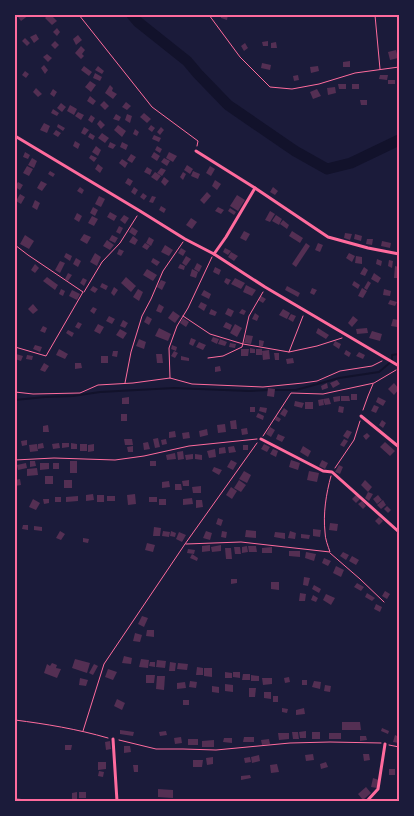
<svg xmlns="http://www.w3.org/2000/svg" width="414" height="816" viewBox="0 0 414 816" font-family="'Exo 2',sans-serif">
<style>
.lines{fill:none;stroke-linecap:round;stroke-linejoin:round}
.stream{stroke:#12122b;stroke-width:2}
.river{stroke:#12122b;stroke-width:11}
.building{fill:#542f53}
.path{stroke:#ff6b9d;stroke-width:1}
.minor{stroke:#ff6b9d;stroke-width:3}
.neatline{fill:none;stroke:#ff6b9d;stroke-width:2}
</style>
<rect width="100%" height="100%" fill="#1b1b3a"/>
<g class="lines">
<g class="stream">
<path d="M273,390h23l43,-12 40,-6 13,-11v-6l7,-1"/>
<path d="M15,400l30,-3 28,-1 27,-4 74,-4 75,3 19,-1"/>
</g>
<path class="river" d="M132,15l6,7 49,39 11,13 30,31 67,46 32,18 24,-6 48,-23"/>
</g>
<g class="building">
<path d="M22,15h7l-8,6 -3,-4z"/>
<path d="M48,15h3l6,6 -5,4 -7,-7z"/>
<path d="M221,15h7l-1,5 -6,-2z"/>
<path d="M57,28l3,4 -3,4 -4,-4z"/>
<path d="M36,34l3,5 -5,4 -4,-6z"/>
<path d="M78,35l4,5 -6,5 -3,-6z"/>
<path d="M25,38l5,5 -3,3 -5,-5z"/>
<path d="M55,41l4,4 -4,4 -4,-4z"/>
<path d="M268,41v5h-5l-1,-4z"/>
<path d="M276,42l1,6h-6v-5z"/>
<path d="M245,43l3,5 -4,3 -3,-5z"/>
<path d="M81,46l4,4 -3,4 2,2 -3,3 -6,-6z"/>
<path d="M396,50l2,8 -8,2 -2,-8z"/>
<path d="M47,54l5,4 -4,4 -5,-5z"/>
<path d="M350,61v6h-7v-5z"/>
<path d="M262,63l9,2 -1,5 -9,-2z"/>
<path d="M44,65l4,5 -3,4 -4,-6z"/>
<path d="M84,66l8,6 -3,4 -8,-6z"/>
<path d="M98,66l6,5 -2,3 -7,-4z"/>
<path d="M318,66l1,5 -8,2 -1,-6z"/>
<path d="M25,71l4,3 -3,4 -4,-3z"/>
<path d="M95,73l7,4 -2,4 -7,-3z"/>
<path d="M298,75l1,5 -5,1 -1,-5z"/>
<path d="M380,75h8l-1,5 -8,-1z"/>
<rect x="388" y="80" width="7" height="4"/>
<path d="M90,81l6,4 -5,7 -6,-5z"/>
<path d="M338,84h8v5h-7z"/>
<rect x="352" y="84" width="7" height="5"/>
<path d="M110,85l3,3 -1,3 5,3 -4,5 -8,-6z"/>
<path d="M335,87l1,6 -8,2 -1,-7z"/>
<path d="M36,88l6,6 -4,3 -5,-5z"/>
<path d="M53,89l4,3 -3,5 -4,-3z"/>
<path d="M317,89l4,7 -8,3 -3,-7z"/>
<path d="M90,96l6,5 -3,4 -6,-4z"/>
<path d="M360,100h7v5h-6z"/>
<path d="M104,101l5,5 -4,4 -5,-5z"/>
<path d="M126,102l5,4 -4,4 -5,-3z"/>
<path d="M61,103l5,4 -4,5 -5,-4z"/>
<path d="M70,105l7,4 -3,6 -7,-4z"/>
<path d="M53,109l6,4 -2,3 -6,-3z"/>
<path d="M78,112l6,3 -3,5 -6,-4z"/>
<path d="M144,113l7,6 -4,4 -7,-6z"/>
<path d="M116,114l5,3 -2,4 -6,-2z"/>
<path d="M127,114l5,2 -2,7 -5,-3z"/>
<path d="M91,115l4,3 -3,5 -4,-3z"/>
<path d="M100,120l5,5 -4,4 -4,-5z"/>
<path d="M44,123l6,3 -3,7 -7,-3z"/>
<path d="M58,124l7,4 -2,3 -6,-4z"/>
<path d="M118,125l8,6 -4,6 -8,-7z"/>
<path d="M151,125l4,3 -3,4 -4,-3z"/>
<path d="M84,127l5,3 -4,5 -4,-2z"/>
<path d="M161,127l3,3 -4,5 -3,-3z"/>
<path d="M135,129l4,3 -2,4 -4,-2z"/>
<path d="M56,130l5,3 -3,4 -5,-3z"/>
<path d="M90,133l5,3 -2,4 -5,-3z"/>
<path d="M102,133l7,5 -4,5 -7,-5z"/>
<path d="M154,135l7,3 -2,4 -7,-3z"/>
<path d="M75,141l5,3 -2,5 -5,-3z"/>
<path d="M110,142l6,3 -3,4 -5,-2z"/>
<path d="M122,142l6,3 -2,5 -6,-3z"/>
<path d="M96,146l5,4 -3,6 -6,-4z"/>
<path d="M157,146l5,3 -2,4 -5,-3z"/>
<path d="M25,152l5,3 -2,4 -5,-2z"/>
<path d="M154,152l6,4 -3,5 -6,-4z"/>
<path d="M169,152l8,4 -4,6 -7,-4z"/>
<path d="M131,154l5,3 -4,6 -5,-3z"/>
<path d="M91,155l6,3 -3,4 -5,-4z"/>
<path d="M32,158l5,3 -3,7 -6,-3z"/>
<path d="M164,158l6,3 -3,5 -6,-4z"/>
<path d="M122,159l6,4 -3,5 -6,-5z"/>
<path d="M98,164l5,4 -3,5 -5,-4z"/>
<path d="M187,165l6,4 -3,5 -6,-4z"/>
<path d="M27,166l6,3 -4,7 -6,-3z"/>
<path d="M210,166l5,3 -4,7 -5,-3z"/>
<path d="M147,167l5,3 -2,5 -6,-3z"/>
<path d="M161,168l5,2 -4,6 -5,-3z"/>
<path d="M50,171l5,3 -2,3 -5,-3z"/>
<path d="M193,171l7,3 -2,5 -7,-3z"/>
<path d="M155,172l6,4 -4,5 -6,-4z"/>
<path d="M183,172l3,2 -3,6 -3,-3z"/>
<path d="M164,177l5,4 -4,5 -4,-4z"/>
<path d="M128,178l5,3 -3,5 -5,-3z"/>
<path d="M215,180l6,4 -4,6 -5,-4z"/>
<path d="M41,181l6,3 -5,7 -5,-3z"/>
<path d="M18,182l5,3 -3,5 -5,-3z"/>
<path d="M80,187l4,3 -2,4 -5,-3z"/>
<path d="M134,187l4,3 -3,5 -4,-3z"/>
<path d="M273,187l5,4 -3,4 -5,-3z"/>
<path d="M207,192l4,4 -7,8 -4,-4z"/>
<path d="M143,193l4,3 -3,4 -4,-3z"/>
<path d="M20,194l5,3 -4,7 -5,-3z"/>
<path d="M237,195l8,5 -7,11 -8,-5z"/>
<path d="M99,196l6,3 -4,8 -6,-3z"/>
<path d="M152,196l4,1 -3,6 -4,-1z"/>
<path d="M35,200l5,3 -3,7 -5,-3z"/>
<path d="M161,206l5,3 -2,4 -5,-3z"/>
<path d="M93,207l5,3 -3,6 -5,-3z"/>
<path d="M218,207l6,3 -3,4 -6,-3z"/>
<path d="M230,208l6,4 -2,3 -6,-4z"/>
<path d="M270,211l5,3 -5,8 -5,-2z"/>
<path d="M110,212l7,4 -3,5 -7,-4z"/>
<path d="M77,213l5,3 -3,6 -5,-3z"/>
<path d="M124,215l5,3 -4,6 -5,-4z"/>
<path d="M276,215l6,4 -3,6 -7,-4z"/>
<path d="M92,216l6,3 -4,7 -6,-3z"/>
<path d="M191,218l6,4 -5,7 -6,-4z"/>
<path d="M283,220l6,5 -2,4 -7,-5z"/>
<path d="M119,226l4,2 -3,6 -4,-2z"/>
<path d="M132,227l6,4 -3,5 -6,-4z"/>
<path d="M244,231l6,3 -4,7 -6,-3z"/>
<path d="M292,231l11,7 -3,5 -11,-7z"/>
<path d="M345,233l7,1 -2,6 -6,-2z"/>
<path d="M84,234l7,3 -4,7 -7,-4z"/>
<path d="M355,234l7,2 -1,5 -7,-2z"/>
<path d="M25,235l9,6 -5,8 -9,-5z"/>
<path d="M112,235l6,3 -3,5 -6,-3z"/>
<path d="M133,236l5,4 -3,5 -6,-3z"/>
<path d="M149,237l5,3 -3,6 -5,-3z"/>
<path d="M367,239h6l-1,6 -6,-1z"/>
<path d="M107,240l7,5 -4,5 -7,-4z"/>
<path d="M382,241l9,2 -1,5 -9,-2z"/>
<path d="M145,243l5,3 -3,4 -5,-3z"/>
<path d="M306,243l4,3 -14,21 -4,-3z"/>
<path d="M318,243l5,2 -3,7 -5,-2z"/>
<path d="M165,245l8,5 -4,6 -8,-4z"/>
<path d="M181,248l5,3 -3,5 -5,-3z"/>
<path d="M225,248l6,3 -3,4 -5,-3z"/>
<path d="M119,249l5,2 -3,5 -4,-2z"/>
<path d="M231,252l7,4 -4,5 -6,-4z"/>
<path d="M66,253l6,3 -2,5 -6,-4z"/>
<path d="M95,253l6,4 -4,9 -7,-4z"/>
<path d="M349,253l6,3 -3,6 -6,-4z"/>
<path d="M186,256l5,3 -5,7 -4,-3z"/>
<path d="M356,256l6,1v7l-7,-1z"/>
<path d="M76,258l5,3 -3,6 -5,-3z"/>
<path d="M153,258l7,4 -3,4 -6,-4z"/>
<path d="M377,259l5,2 -1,5 -5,-2z"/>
<path d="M389,260l4,1 -1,7 -4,-2z"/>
<path d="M60,261l5,2 -5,10 -5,-3z"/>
<path d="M197,263l5,3 -3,6 -5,-3z"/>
<path d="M35,264l4,4 -4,5 -4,-3z"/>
<path d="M180,264l5,2 -1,4 -6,-2z"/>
<path d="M395,266l4,1v11h-5z"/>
<path d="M215,267l6,3 -2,5 -6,-3z"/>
<path d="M364,267l4,3 -3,6 -5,-2z"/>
<path d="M147,269l10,6 -4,6 -10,-6z"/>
<path d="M192,269l6,3 -2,6 -6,-2z"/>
<path d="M68,273l4,2 -4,6 -3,-2z"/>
<path d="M374,273l7,5 -3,5 -7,-4z"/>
<path d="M47,277l11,8 -3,5 -12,-9z"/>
<path d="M126,277l10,9 -5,6 -10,-9z"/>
<path d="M83,278l4,2 -3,6 -4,-3z"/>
<path d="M226,278l5,2 -3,5 -4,-3z"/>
<path d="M235,278l10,5 -4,6 -10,-5z"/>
<path d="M161,280l5,2 -4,8 -5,-3z"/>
<path d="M354,281l6,4 -2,4 -6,-4z"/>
<path d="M368,281l3,2 -4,7 -3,-2z"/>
<path d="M102,283l6,3 -2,4 -6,-3z"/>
<path d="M246,285l10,5 -4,6 -9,-4z"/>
<path d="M93,286l5,3 -3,4 -5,-3z"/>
<path d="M287,286l13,7 -2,4 -13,-7z"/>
<path d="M114,287l4,3 -4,6 -3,-3z"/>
<path d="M312,288l5,2 -3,5 -4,-2z"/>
<path d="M362,288l5,3 -4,7 -5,-2z"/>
<path d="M61,289l4,2 -2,5 -4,-2z"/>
<path d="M138,289l5,3 -4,9 -6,-4z"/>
<path d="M384,289l7,2 -1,5 -7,-1z"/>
<path d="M72,290l8,4 -3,6 -8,-4z"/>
<path d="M204,290l7,4 -2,5 -8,-4z"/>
<path d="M261,296l5,3 -3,4 -5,-3z"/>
<path d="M390,300l7,2 -2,4 -7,-2z"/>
<path d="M201,302l6,3 -3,6 -6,-4z"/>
<path d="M33,304l5,6 -5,4 -5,-5z"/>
<path d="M159,304l5,3 -3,6 -5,-2z"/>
<path d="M93,307l4,2 -3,5 -4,-3z"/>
<path d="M228,308l6,3 -3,6 -6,-3z"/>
<path d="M211,309l6,3 -2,4 -6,-2z"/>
<path d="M242,309l4,2 -2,4 -5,-2z"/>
<path d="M283,309l7,4 -3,6 -8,-4z"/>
<path d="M173,311l7,5 -5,7 -7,-5z"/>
<path d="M255,313l4,3 -2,5 -5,-2z"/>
<path d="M291,314l5,2 -3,6 -5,-3z"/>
<path d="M109,316l6,3 -3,5 -6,-3z"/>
<path d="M147,316l5,3 -3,6 -5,-3z"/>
<path d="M353,316l5,4 -6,7 -4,-4z"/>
<path d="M183,318l6,4 -3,5 -6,-4z"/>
<path d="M393,319l6,1 -2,7 -6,-1z"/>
<path d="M123,320l5,3 -3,5 -5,-2z"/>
<path d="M78,322l4,2 -3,5 -4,-2z"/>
<path d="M226,322l6,3 -2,5 -7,-3z"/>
<path d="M98,324l6,3 -4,7 -6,-3z"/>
<path d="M235,324l7,4 -5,9 -7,-4z"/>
<path d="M43,326l4,2 -2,5 -5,-2z"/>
<path d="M159,328l12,6 -3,7 -13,-5z"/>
<path d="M318,328l11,7 -3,4 -10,-6z"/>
<path d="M367,328l1,5 -11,1 -1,-5z"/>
<path d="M120,329l7,4 -4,6 -7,-4z"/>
<path d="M68,330l6,3 -2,4 -6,-4z"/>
<path d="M372,331l10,3 -2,7 -11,-3z"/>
<path d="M246,335l7,1 -2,8 -7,-1z"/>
<path d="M213,337l6,2 -2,5 -6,-3z"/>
<path d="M191,338l5,2 -3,6 -4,-2z"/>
<path d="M139,339l7,3 -2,7 -8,-3z"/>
<path d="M220,339l7,3 -2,4 -7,-2z"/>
<path d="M259,340l5,1 -1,5h-4z"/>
<path d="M335,341l6,3 -2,5 -6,-4z"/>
<path d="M199,342l7,3 -3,5 -7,-3z"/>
<path d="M230,343l6,1 -1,4 -6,-1z"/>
<path d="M35,345l7,2 -2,5 -7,-3z"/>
<path d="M172,345l5,2 -1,4 -5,-2z"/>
<path d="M250,348l5,1v4h-5z"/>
<path d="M59,349l9,5 -3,5 -9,-4z"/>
<path d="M241,349h8l-1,7h-7z"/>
<rect x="256" y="349" width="6" height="6"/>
<path d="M269,350l1,9 -7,1 -1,-9z"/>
<path d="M346,350l5,3 -2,4 -5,-3z"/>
<path d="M113,351h5l-1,6 -5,-1z"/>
<path d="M174,351l4,2 -3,5 -4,-2z"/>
<path d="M359,352l6,3 -2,4 -7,-3z"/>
<path d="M274,353h5v7h-4z"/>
<path d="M16,354l7,2 -2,5 -6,-2z"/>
<path d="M156,354h6l1,9h-6z"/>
<path d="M27,355l6,1 -1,4 -6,-1z"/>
<rect x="101" y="356" width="7" height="7"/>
<path d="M181,356l8,2v3l-8,-1z"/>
<path d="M293,358l1,5 -7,1 -1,-5z"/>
<path d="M44,363l5,3 -4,6 -5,-2z"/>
<path d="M75,363h6l1,5 -7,1z"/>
<path d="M220,366l1,5 -6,1v-5z"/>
<path d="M337,380l3,4 -7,4 -3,-5z"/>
<path d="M327,383l1,5 -6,2 -1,-4z"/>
<path d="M394,383l5,6 -5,6 -6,-6z"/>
<path d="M268,388l7,1 -1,8 -7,-1z"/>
<rect x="351" y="394" width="6" height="6"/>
<path d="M340,396v5l-6,1 -1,-5z"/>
<path d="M341,396h8l1,5h-9z"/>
<path d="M129,397v7h-7v-6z"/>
<path d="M378,397l8,4 -3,5 -7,-4z"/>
<path d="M329,398l2,6 -6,1 -2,-6z"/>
<path d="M323,399l1,6 -5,1 -1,-6z"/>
<path d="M295,401l9,2 -2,5 -8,-2z"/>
<rect x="305" y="402" width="8" height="7"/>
<path d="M374,405l5,2 -3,6 -5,-2z"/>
<path d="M339,406l5,1 -1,6 -5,-1z"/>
<rect x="250" y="407" width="5" height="5"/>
<path d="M260,407l7,1 -1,5 -7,-2z"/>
<path d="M284,408l4,3 -3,6 -5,-3z"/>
<path d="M258,413l6,3 -1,4 -7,-3z"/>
<rect x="121" y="414" width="6" height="7"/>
<path d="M276,416l5,3 -2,3 -4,-2z"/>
<path d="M236,420l1,9h-6l-1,-8z"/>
<path d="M382,420l4,3 -3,5 -4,-3z"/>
<path d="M225,424l1,8 -8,1 -1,-8z"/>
<path d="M48,425l1,7h-6v-6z"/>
<path d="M270,427l5,3 -4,7 -5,-3z"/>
<path d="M247,428l1,6 -6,1 -1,-6z"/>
<path d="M207,429l1,6 -8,2 -1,-6z"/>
<path d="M347,430l5,2 -4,7 -5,-3z"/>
<path d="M175,431l1,6 -7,1v-6z"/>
<path d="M189,432l1,6 -7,1 -1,-6z"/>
<path d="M367,433l3,3 -4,4 -3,-4z"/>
<path d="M278,434l7,3 -3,5 -6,-3z"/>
<path d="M158,438l2,9 -5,1 -2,-9z"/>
<path d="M124,439h8l1,6h-8z"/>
<path d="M166,439l1,5 -5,1 -1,-5z"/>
<path d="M344,439l4,2 -4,6 -4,-2z"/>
<path d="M27,440v5l-5,1 -1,-5z"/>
<path d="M148,442l2,7 -6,1 -1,-7z"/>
<path d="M385,442l10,9 -5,5 -10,-9z"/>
<path d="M43,443l1,5 -6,1v-5z"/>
<path d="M59,443l1,5 -7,1 -1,-5z"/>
<path d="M62,443h7v4l-7,1z"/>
<path d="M71,443l6,1v5h-6z"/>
<path d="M37,444l1,7 -8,1 -1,-7z"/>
<rect x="80" y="444" width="7" height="7"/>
<path d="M94,444v7l-6,1v-7z"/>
<path d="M264,444l6,3 -3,5 -6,-3z"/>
<rect x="243" y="445" width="5" height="5"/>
<path d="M133,446v6h-5l-1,-5z"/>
<path d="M234,446l2,6 -7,1 -1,-6z"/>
<path d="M303,446l8,5 -3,6 -8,-5z"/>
<path d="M225,447l1,6 -7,1v-6z"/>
<path d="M215,449l1,8 -7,1 -2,-7z"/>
<path d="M273,449l5,2 -2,6 -6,-3z"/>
<path d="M183,451l1,8 -6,1 -1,-8z"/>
<path d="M175,453l1,6 -9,1 -1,-5z"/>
<path d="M193,454v5l-7,1 -1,-5z"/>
<path d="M195,454l7,1v5l-7,-1z"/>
<path d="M231,460l6,3 -4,7 -6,-3z"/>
<path d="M291,460l9,3 -2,7 -9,-3z"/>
<path d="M322,460l6,3 -3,6 -6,-3z"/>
<path d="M30,461h5l1,5 -6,1z"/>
<rect x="70" y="461" width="7" height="12"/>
<rect x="150" y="461" width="6" height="5"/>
<path d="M26,463l1,5 -9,2 -1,-5z"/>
<path d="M40,463h9v6l-9,1z"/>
<rect x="53" y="463" width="6" height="6"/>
<path d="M339,465l4,2 -3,7 -5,-2z"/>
<path d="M214,467l8,3 -3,5 -7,-4z"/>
<path d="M37,468l1,7 -11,1v-7z"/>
<path d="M244,471l7,4 -4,8 -8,-4z"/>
<path d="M309,471l10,2 -2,9 -10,-2z"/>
<rect x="45" y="476" width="8" height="8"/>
<path d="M20,479l1,6 -6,1v-6z"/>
<rect x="64" y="480" width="8" height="8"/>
<path d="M189,480v6h-6l-1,-5z"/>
<path d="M239,480l7,5 -5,7 -7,-4z"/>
<path d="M365,480l7,7 -4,5 -7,-7z"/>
<path d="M169,481l1,6 -8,1v-6z"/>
<path d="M175,484h6l1,6h-7z"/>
<path d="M201,486v7h-8l-1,-6z"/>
<path d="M231,487l6,4 -5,8 -6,-4z"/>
<path d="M368,492l5,2 -4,7 -4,-3z"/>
<path d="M93,494l1,6 -8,1v-6z"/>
<path d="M135,494l1,10 -8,1 -1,-10z"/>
<rect x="97" y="495" width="7" height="7"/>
<path d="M356,495l4,4 -4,4 -4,-4z"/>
<path d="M378,495l4,5 -5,4 -4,-5z"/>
<path d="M78,496v5l-12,1v-5z"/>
<rect x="107" y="496" width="8" height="5"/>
<rect x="55" y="497" width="6" height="5"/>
<rect x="149" y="497" width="8" height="5"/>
<path d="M192,498l1,6 -10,1v-6z"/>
<path d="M33,499l7,4 -4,7 -7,-3z"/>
<path d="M43,499h6v4l-5,1z"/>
<rect x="159" y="499" width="7" height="6"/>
<path d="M196,500h6l1,7 -7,1z"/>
<path d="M383,500l3,5 -5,4 -4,-4z"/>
<path d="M362,501l4,5 -3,3 -5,-5z"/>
<path d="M387,506l4,4 -3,3 -4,-4z"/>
<path d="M379,517l4,4 -4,4 -4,-4z"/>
<path d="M218,518l5,2 -2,6 -5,-2z"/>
<path d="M330,523l8,1 -1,7 -8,-1z"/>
<path d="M23,525h5v5l-6,-1z"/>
<path d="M34,526l8,1v4l-8,-1z"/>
<path d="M154,527l7,1 -1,8h-7z"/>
<path d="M313,529l8,1 -1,7 -7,-1z"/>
<path d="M246,530l10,1v7l-11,-1z"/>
<path d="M60,531l5,3 -4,6 -5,-2z"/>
<path d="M163,531l7,1 -1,5 -7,-1z"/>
<path d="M171,531l5,2 -1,4 -5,-1z"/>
<path d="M206,531l6,2 -2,7 -7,-2z"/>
<path d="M222,531l5,1 -1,6 -5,-1z"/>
<path d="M290,531l6,2 -1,6 -7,-1z"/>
<path d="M179,532l7,3 -4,7 -6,-3z"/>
<path d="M275,532l10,1v6l-11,-2z"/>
<path d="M301,534l9,1 -1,4 -8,-1z"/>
<path d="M83,538l6,1 -1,4 -5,-1z"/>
<path d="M147,543l8,2 -2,7 -8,-2z"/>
<path d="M210,545v6l-8,1v-6z"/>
<path d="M221,545v6l-9,1 -1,-5z"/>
<path d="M247,546l1,6 -6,1v-6z"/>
<path d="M248,546h8l1,6h-8z"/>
<path d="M234,547h6l1,7h-6z"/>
<path d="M272,547v6h-10v-5z"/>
<path d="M225,548h6l1,11h-6z"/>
<path d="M188,549l7,1 -1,4 -7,-1z"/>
<path d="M289,551h11v6l-11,-1z"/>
<path d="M306,552l10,2 -2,7 -9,-3z"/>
<path d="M343,552l6,3 -3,5 -6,-4z"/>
<path d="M192,554l6,4 -1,3 -7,-3z"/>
<path d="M352,556l7,4 -3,5 -7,-4z"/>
<path d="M324,558l7,3 -3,5 -6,-3z"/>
<path d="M336,566l8,4 -3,7 -8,-4z"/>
<path d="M304,577l6,1 -2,8 -5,-1z"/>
<path d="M231,579h6v4l-6,1z"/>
<path d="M271,582h8v8l-8,-1z"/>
<path d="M357,583l7,4 -3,4 -7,-4z"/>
<path d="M314,585l7,4 -2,4 -7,-4z"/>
<path d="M385,591l5,3 -3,5 -5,-3z"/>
<path d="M300,593l6,1 -1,7h-6z"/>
<path d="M367,593l8,5 -3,3 -7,-4z"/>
<path d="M326,594l9,4 -4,7 -8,-5z"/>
<path d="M313,595l5,3 -2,4 -5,-2z"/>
<path d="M376,604l6,3 -2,5 -6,-3z"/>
<path d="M142,616l6,2 -4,9 -6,-3z"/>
<path d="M147,630h7v7l-8,-1z"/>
<path d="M135,633l7,2 -2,7 -7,-1z"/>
<path d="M124,656l8,2 -1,6 -9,-1z"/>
<path d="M75,659l15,4 -3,10 -15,-5z"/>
<path d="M141,659l8,1 -1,8 -9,-1z"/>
<path d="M157,660l9,1 -1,7 -9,-1z"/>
<path d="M150,662h5v5l-6,-1z"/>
<path d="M170,662l6,1 -1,8h-6z"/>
<path d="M52,663l5,2 -1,3 5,1 -4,9 -13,-5 3,-9 3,2z"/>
<path d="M178,663l10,1 -1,6 -10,-1z"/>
<path d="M94,664l4,2 -5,9 -4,-2z"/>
<path d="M197,667l6,1v7h-7z"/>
<path d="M204,668h8v9l-8,-1z"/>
<path d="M108,669l9,3 -4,8 -8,-3z"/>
<path d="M225,672l7,1v5h-7z"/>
<path d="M233,672h7v6l-7,-1z"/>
<path d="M243,674h7v6h-8z"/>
<path d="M146,675h9l-1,8h-8z"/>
<path d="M251,675l8,1v5h-8z"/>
<path d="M157,676h8l-1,14 -8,-1z"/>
<path d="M289,677l1,5 -5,1 -1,-5z"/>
<path d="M80,678l8,2 -2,6 -7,-1z"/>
<path d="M262,678h10v6l-9,1z"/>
<rect x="302" y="680" width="5" height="5"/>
<path d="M190,681l7,1 -1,6 -7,-1z"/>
<path d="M314,681l7,1 -1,7 -8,-2z"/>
<path d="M185,682l1,6 -9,1v-6z"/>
<path d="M225,684l8,1v7l-8,-1z"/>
<path d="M325,685l6,1 -1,6 -6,-1z"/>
<path d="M212,686l7,1v6l-7,-1z"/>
<path d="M249,688h7l-1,9h-6z"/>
<path d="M264,692h7v7l-7,-1z"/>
<rect x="273" y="696" width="5" height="6"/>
<path d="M117,699l8,4 -3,7 -8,-4z"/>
<rect x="183" y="700" width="6" height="5"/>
<path d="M282,708l6,1 -1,4 -5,-1z"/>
<path d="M304,708l1,6 -9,1v-5z"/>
<path d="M342,722h18l1,8h-19z"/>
<path d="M382,728l7,3 -1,3 -7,-3z"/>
<path d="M120,730l14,2 -1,4 -13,-2z"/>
<path d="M166,731l1,4 -7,1 -1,-4z"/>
<path d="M306,731v7h-6l-1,-6z"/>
<path d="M292,732h6l1,7h-6z"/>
<rect x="312" y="732" width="8" height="7"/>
<path d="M278,733h11v6l-10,1z"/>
<rect x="329" y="733" width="12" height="6"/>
<path d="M395,735l4,2v6l-6,-1z"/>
<path d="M360,736h6l1,4 -7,1z"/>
<path d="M181,737l1,6 -7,1 -1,-6z"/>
<path d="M244,737h10v5h-11z"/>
<path d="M224,738h8v5l-9,-1z"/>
<rect x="188" y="739" width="10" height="6"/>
<path d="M269,739l1,5 -8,1 -1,-5z"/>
<path d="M214,740v7h-12v-6z"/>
<path d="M110,741l1,8 -5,1 -1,-8z"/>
<path d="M65,745h7l-1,5h-6z"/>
<path d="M124,746h6l1,6 -7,1z"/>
<path d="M313,754l1,6 -8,1 -1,-6z"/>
<path d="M363,754h6l1,6 -6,1z"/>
<path d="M259,755l1,6 -8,2 -1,-6z"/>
<path d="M213,757v7l-6,1 -1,-7z"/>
<path d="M250,757l1,5 -6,1 -1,-5z"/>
<path d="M193,760h10l-1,7h-9z"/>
<path d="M98,762h8v7l-8,1z"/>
<path d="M326,762l2,5 -7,2 -1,-5z"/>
<path d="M277,764l2,8 -8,1 -1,-8z"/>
<path d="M133,765h5v7h-4z"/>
<rect x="389" y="769" width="6" height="6"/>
<path d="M99,771l5,1 -1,5 -5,-1z"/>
<path d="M250,775l1,3 -10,2v-4z"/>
<path d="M373,778l6,2 -2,8 -6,-1z"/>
<path d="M366,787l5,6 -8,7 -5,-6z"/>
<path d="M158,789l15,1v8l-15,-1z"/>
<path d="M77,792v7h-5v-6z"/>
<rect x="79" y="792" width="7" height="6"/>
</g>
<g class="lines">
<g class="path">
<path d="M79,15l73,92 46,34 -1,5"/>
<path d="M209,15l31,42 30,30 22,2 27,-5 36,-11 44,-6"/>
<path d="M375,15l5,54"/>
<path d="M15,245l13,10 55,37 -37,64 -31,-9"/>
<path d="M84,292l18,-30 18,-19 17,-27"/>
<path d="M183,316l27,18 33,10 46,8 28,-6 25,-8"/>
<path d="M289,352l14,-36"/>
<path d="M208,358l15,-2 19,-9 7,-31 14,-24"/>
<path d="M170,378l-1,-30 8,-22 11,-18 24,-51"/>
<path d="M125,383l6,-31 11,-36 9,-17 12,-28 20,-29"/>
<path d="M15,392l18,2 47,-1 18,-8 35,-2 37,-5 22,6 71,3 40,-4 14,-2 23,-10 32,-5 10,-5"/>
<path d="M363,410l5,-14 5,-12"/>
<path d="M263,436l28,-43 32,1 51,-11 22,-13"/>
<path d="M15,460l39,-2 61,2 29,-4 45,-10 68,-7"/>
<path d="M335,468l19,-28 6,-19"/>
<path d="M186,544l55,-2 89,10c-2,-6 -5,-13 -5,-20 -2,-18 1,-38 6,-56"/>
<path d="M330,553l30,26 24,23"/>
<path d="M15,720c31,4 62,9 93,18"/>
<path d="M83,731l21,-67 81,-120 72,-101"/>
<path d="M119,740l37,9h27l33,1 74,-7 40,-1 51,1"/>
<path d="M389,745l10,2"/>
</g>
<g class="minor">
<path d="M15,136l125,75 45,28 29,15 51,33 134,79"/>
<path d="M196,151l59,37 73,49 40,11 31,6"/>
<path d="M214,254l12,-17 29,-49"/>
<path d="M361,416l38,31"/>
<path d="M261,439l62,32 9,1 67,60"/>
<path d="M113,739l4,62"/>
<path d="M15,800l12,1"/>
<path d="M367,801l11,-12 7,-45"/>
</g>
</g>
<rect width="414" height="816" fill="none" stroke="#1b1b3a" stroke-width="32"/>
<rect x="16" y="16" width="382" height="784" class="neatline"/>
</svg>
